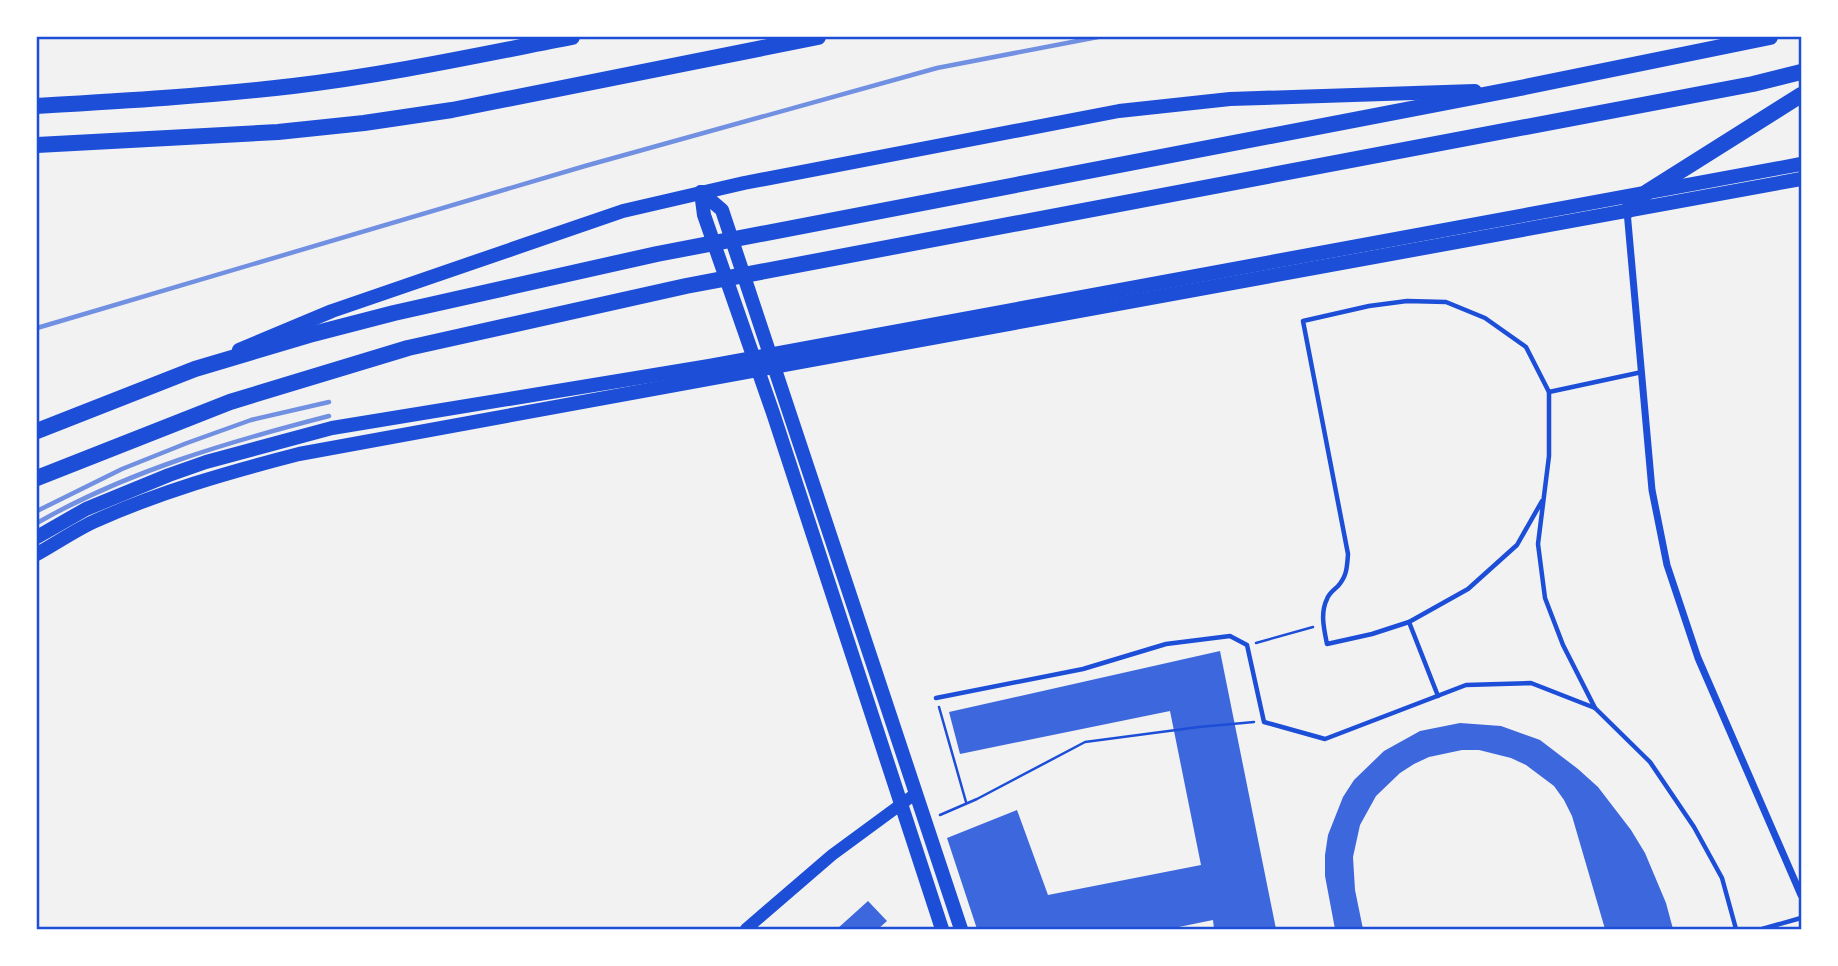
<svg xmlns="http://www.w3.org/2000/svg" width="1838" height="966" viewBox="0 0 1838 966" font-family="Mulish,sans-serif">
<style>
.building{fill:#3d67dc}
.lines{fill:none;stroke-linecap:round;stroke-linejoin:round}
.path{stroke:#1d4ed8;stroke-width:2.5}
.service{stroke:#1d4ed8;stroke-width:4.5}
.minor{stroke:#1d4ed8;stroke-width:7}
.tertiary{stroke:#1d4ed8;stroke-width:12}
.secondary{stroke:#1d4ed8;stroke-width:14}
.primary{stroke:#1d4ed8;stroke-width:16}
.trunk{stroke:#1d4ed8;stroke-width:16}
.rail{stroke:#7290e2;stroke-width:4.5}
.neatline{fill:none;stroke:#1d4ed8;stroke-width:2.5}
</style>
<rect width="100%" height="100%" fill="#f2f2f2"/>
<g class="building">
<path d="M1220,651l56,278h-62l-1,-9 -44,9h-192l-30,-91 70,-28 31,85 153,-30 -31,-154 -210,43 -11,-42z"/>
<path d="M1460,723l41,3 39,14 38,29 20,18 33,43 14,23 21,50 7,26h-68l-33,-113 -8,-16 -10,-14 -28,-21 -15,-7 -32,-8h-17l-33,7 -15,7 -14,9 -24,23 -16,29 -7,32 2,33 8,39h-28l-10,-53v-21l3,-20 15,-38 11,-17 30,-29 36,-20z"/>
<path d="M868,901l19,20 -9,8h-41z"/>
</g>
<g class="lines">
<g class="path">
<path d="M1256,643l57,-16"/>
<path d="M939,707l27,95"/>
<path d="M940,815l37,-16 108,-57 114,-15 55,-5"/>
</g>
<g class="service">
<path d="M1549,392l93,-20"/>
<path d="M1542,501l-25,44 -49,44 -59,33 -37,12 -45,10c-3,-15 -7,-31 0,-45 2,-6 7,-9 11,-13 9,-10 9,-19 10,-32l-45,-233 66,-15 38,-5 39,1 39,16 41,29 23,45v64l-11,88 7,54 18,47 32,63"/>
<path d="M1409,622l29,74"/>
<path d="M936,698l147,-29 83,-25 64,-8 17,9 17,77 61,17 141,-54 65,-2 64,25 55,54 44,65 28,51 14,51"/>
<path d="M1762,929l39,-11"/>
</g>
<path class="minor" d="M1627,211l25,279 15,75 31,93 103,237"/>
<path class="tertiary" d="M746,929l86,-74 83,-61"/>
<g class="secondary">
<path d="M701,192l21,18 239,719"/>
<path d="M701,192l3,23 69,198 169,516"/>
<path d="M239,350l93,-39 291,-100 121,-28 375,-72 111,-12 245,-8"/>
<path d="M37,537l49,-28 83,-34 37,-13 126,-34 377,-62 1092,-202"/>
<path d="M37,554c18,-10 37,-23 56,-32 66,-30 136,-50 206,-68l1502,-275"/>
</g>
<g class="primary">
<path d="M1627,211l20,-19 154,-97"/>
<path d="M37,431l158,-62 114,-34 85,-22 263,-59 868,-167 245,-50"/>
<path d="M37,478l193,-76 178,-54 278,-62 1067,-202 48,-12"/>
</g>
<g class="trunk">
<path d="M37,106c85,-5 171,-10 256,-20 94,-11 186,-31 279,-49"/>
<path d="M37,145l241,-13 86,-9 88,-13 366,-73"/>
</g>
<g class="rail">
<path d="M37,328l548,-162 352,-98 161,-31"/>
<path d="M37,511l85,-42 65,-26 64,-23 78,-18"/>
<path d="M37,523c91,-52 191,-81 292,-107"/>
</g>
</g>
<rect width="1838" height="966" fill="none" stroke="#ffffff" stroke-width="77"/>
<rect x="38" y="38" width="1762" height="890" class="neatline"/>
</svg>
